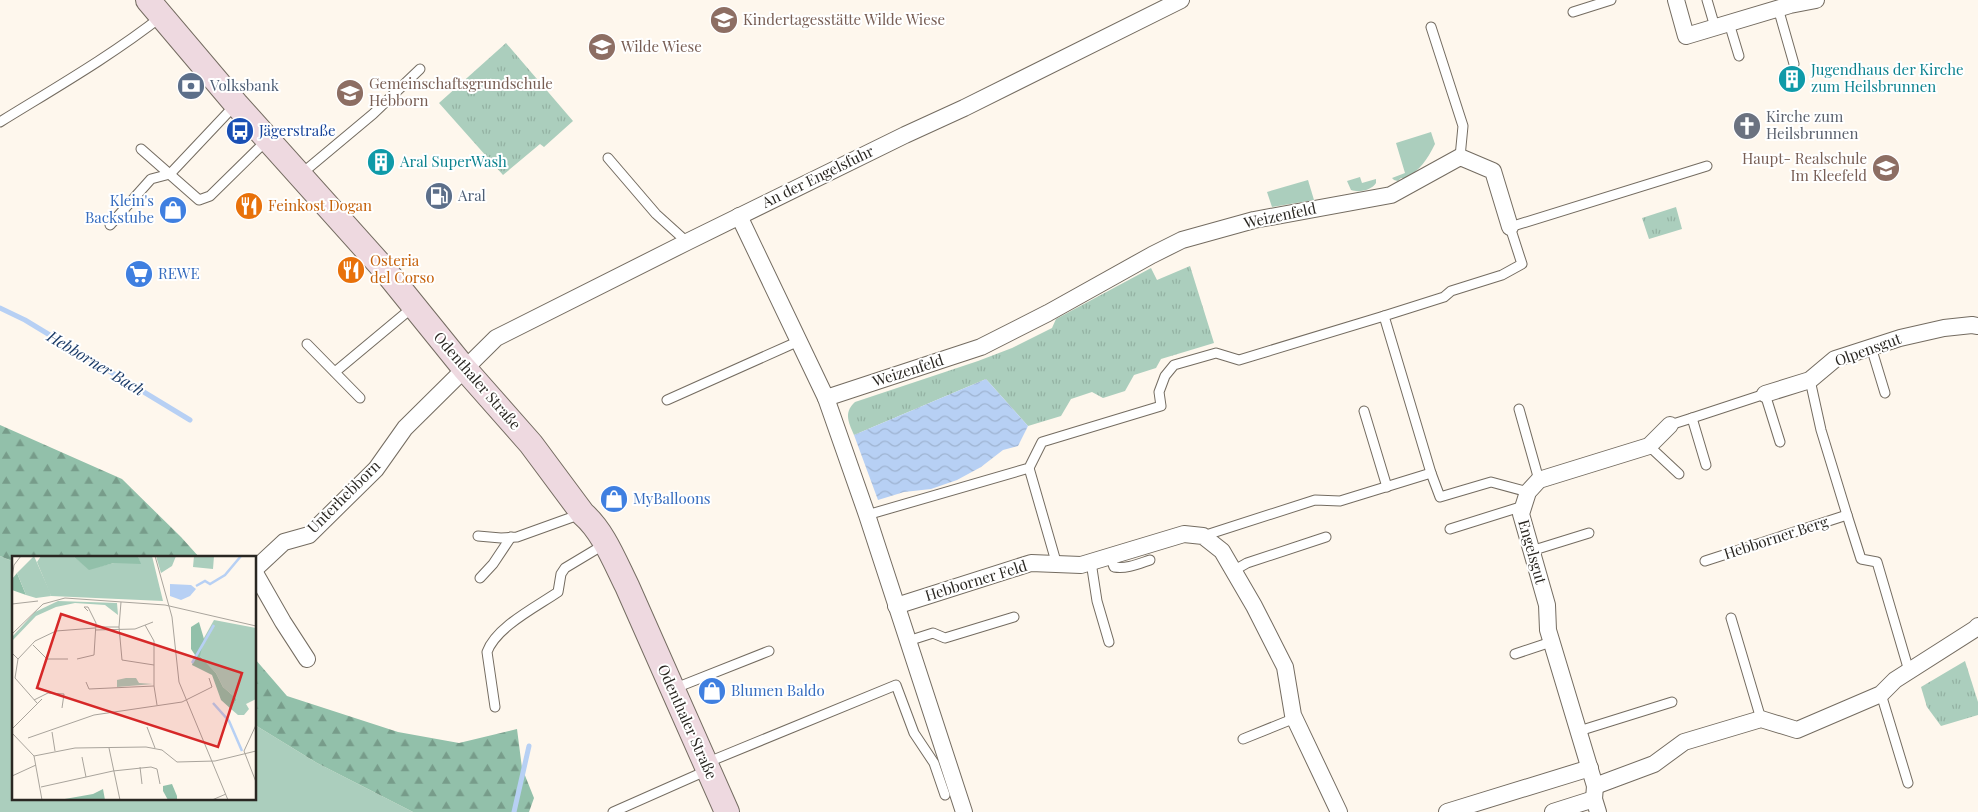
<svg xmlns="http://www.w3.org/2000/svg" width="1978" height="812" viewBox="0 0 1978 812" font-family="'Playfair Display',serif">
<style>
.green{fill:#abcebd}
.forest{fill:url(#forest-firs)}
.park{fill:url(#park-tufts)}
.water{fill:url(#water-waves)}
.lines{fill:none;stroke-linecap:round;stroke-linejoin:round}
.stream{stroke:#b7d0f4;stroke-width:5}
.lane-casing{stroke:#746c61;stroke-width:11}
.street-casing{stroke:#746c61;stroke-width:18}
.secondary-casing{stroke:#746c61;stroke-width:26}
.lane{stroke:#fff;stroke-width:9}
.street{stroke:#fff;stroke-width:16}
.secondary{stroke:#eed9e0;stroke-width:24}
.labels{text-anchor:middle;stroke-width:4;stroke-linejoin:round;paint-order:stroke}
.education-label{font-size:15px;fill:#785e54;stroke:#fff;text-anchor:start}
.culture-label{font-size:15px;fill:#0d838f;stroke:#fff;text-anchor:start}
.service-label{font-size:15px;fill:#4e5e75;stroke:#fff;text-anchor:start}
.worship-label{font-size:15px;fill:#5b616d;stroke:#fff;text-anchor:start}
.transit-label{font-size:15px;fill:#164399;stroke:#fff;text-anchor:start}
.street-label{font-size:15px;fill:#2a2722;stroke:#fff}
.shop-label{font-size:15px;fill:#366cbe;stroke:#fff;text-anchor:start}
.food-label{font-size:15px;fill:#c56008;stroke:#fff;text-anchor:start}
.water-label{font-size:16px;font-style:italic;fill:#1c3c69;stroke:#fff}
.inset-river{fill:none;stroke:#b7d0f4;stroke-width:2.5}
.inset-road{fill:none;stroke:#a9a49c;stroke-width:1}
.view{fill:#d62828;fill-opacity:0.15;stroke:#d62828;stroke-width:2.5}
.inset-edge{fill:none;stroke:#2a2722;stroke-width:2.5}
</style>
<defs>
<pattern id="forest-firs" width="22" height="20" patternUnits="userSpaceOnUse" patternTransform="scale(1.25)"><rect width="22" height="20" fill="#92c0aa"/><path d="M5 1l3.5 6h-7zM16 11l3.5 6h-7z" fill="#779c8a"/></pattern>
<pattern id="park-tufts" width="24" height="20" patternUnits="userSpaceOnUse" patternTransform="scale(1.25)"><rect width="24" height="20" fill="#abcebd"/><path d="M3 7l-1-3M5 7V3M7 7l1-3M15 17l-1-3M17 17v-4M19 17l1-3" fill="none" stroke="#93b1a2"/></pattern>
<pattern id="water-waves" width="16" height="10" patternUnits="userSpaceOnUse" patternTransform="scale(1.25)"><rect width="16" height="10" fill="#b7d0f4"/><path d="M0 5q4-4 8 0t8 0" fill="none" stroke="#9eb3d1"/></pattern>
</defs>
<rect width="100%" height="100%" fill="#fef7ed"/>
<g class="green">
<path d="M1431,132l4,12c-8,16 -15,26 -30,35l-4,-1 -3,3 -4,-1 -2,-2 13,-5 -9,-30z"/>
<path d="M1360,177l2,6 14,-4v4c-4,7 -17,10 -25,7l-4,-9z"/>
<path d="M1308,180l6,20 -42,7 -5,-15z"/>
<path d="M0,556l14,6v236h241v-73l62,38 96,49h-413z"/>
</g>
<g class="forest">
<path d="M0,425l122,54 59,58 18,20h-185v5l-14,-6z"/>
<path d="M255,659l32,37 111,36 61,11 58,-14 5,39 12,30 -5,14h-116l-96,-49 -62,-38z"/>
</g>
<g class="park">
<path d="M506,43l67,78 -29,26 -4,-3 -37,31 -64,-72z"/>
<path d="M1676,207l6,22 -33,10 -7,-21z"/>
<path d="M1190,266l24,77 -53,16 -5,9 -22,7 -9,16 -22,7 -11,-6 -21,7 -10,17 -33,10 -42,-47 -132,56c-5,-12 -11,-22 1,-33l123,-41 34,-13 40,-20 4,-9 95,-51 6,12z"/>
<path d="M1965,661l13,41v13l-37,11 -14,-19 -6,-20z"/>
</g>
<path class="water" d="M986,379l42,47 -10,20 -15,4 -22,17 -24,13 -26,9 -27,3 -26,8 -24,-65z"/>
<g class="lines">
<g class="stream">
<path d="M0,308l25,12 165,100"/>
<path d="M514,812l15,-66"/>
</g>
<defs>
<g id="lane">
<path d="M1707,0l8,27"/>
<path d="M1778,8l16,56"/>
<path d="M1573,12l38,-12"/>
<path d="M1729,23l10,33"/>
<path d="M1431,27l32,99 -3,31"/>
<path d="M0,122c55,-34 111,-66 162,-106"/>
<path d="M141,149l58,51 11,-4 56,-55"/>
<path d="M608,158l48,56 31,28"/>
<path d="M300,175l73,-61 47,-45"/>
<path d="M110,225l41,-46 19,-5 66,-70"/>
<path d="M307,344l53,54"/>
<path d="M1871,347l14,46"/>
<path d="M335,372l78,-65"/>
<path d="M1810,380l11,50 26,85"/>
<path d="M667,400l132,-59"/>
<path d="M1519,409l20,71"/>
<path d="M1364,411l23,76"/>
<path d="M1692,418l73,-24 15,48"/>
<path d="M1670,425l22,-7 14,47"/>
<path d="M1649,446l30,28"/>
<path d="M1029,468l28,97"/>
<path d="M1431,473l-47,-157 60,-19 7,-6 51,-16 20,-11 -12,-37 197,-61"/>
<path d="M867,515l162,-47 13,-26 119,-36 -2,-14 6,-16 9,-11 42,-12 23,7 145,-44"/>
<path d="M1450,529l67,-21 5,1"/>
<path d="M478,536l23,2 16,-1 64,-23"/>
<path d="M1203,536l112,-36 25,1 91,-28 9,24 51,-15 37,10"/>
<path d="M1531,551l58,-18"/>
<path d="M1110,556l4,11c13,2 24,-3 36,-7"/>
<path d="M1705,561l142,-46 14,44 16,3 32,109"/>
<path d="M1091,562l6,39 12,41"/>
<path d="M1233,571l14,-8 79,-26"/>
<path d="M480,578l13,-14 18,-27"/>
<path d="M1731,618l30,101"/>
<path d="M908,641l25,-8 12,5 69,-21"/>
<path d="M1515,654l36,-12"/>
<path d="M673,689l96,-38"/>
<path d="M1881,694l27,89"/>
<path d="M495,707l-8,-55c9,-25 49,-45 71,-60l3,-18 4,-6 40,-24"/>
<path d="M1579,731l93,-29"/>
<path d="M1243,739l52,-21"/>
<path d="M706,763l190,-78 18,48 20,30 11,32"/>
<path d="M613,812l95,-42"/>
</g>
<g id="street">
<path d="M1676,0l10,36 104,-31 26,-5"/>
<path d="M739,216l87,182 155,-51 67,-34 104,-58 30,-15 72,-20 137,-25 69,-38 33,14 17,56"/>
<path d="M1765,394l45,-14 25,-21 65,-21 44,-10 28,-3 6,1"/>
<path d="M826,398l41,117 97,297"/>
<path d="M255,569l29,-27 25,-7 67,-66 29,-41 91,-90 191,-96 218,-107 59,-27 217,-108"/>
<path d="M255,573l28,49 24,37"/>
<path d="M896,606l135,-43 50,2 103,-31 19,2 19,15 32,55 31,61 8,48 46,97"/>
<path d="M1595,786l59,-22 30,-22 77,-23 36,11 84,-36 14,-14 80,-51 3,-3"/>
<path d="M1447,812l143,-44"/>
<path d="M1553,812l41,-13"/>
<path d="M1598,812l-4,-13 1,-13 -47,-156 -1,-25 -26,-91 7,-22 11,-12 110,-34 21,-21"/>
</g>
<path id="secondary" d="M148,0l88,104 148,165 80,99 67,76 52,70c20,17 32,48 44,72l100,226"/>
</defs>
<use href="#lane" class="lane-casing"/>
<use href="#street" class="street-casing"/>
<use href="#secondary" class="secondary-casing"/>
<use href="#lane" class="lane"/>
<use href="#street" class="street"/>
<use href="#secondary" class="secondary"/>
</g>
<defs>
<symbol id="school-disc" viewBox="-11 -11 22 22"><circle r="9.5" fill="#8d6e63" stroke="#fff"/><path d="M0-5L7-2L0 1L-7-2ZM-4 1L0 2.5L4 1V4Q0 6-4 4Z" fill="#fff"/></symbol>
<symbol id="building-disc" viewBox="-11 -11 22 22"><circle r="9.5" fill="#0f9aa8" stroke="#fff"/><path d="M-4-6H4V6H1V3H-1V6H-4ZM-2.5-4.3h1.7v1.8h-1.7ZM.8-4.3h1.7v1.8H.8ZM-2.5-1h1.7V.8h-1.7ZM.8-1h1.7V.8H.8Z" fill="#fff"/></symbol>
<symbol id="bank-disc" viewBox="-11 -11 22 22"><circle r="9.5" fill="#5c6f8a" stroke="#fff"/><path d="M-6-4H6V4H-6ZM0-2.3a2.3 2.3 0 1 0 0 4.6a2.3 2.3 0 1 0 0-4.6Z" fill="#fff"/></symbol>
<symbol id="church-disc" viewBox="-11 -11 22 22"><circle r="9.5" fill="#6b7280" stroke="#fff"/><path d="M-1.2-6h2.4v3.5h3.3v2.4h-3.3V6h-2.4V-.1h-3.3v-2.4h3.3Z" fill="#fff"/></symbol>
<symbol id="bus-disc" viewBox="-11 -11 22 22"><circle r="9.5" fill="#1a4fb4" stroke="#fff"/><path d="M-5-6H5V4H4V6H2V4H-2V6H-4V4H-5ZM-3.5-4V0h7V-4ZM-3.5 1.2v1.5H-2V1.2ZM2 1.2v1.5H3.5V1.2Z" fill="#fff"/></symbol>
<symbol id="fuel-disc" viewBox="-11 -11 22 22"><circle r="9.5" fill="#5c6f8a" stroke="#fff"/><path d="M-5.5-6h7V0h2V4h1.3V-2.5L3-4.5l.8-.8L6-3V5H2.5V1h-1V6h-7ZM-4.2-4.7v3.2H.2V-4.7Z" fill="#fff"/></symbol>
<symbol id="restaurant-disc" viewBox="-11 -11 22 22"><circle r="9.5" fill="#e8710a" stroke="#fff"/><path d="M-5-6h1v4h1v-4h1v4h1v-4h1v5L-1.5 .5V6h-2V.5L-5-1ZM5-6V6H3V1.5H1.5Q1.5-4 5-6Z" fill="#fff"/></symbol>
<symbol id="shop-disc" viewBox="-11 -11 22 22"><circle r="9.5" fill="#3f7fe0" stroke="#fff"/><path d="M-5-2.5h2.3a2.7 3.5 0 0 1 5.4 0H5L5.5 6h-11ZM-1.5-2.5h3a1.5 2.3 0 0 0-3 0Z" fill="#fff"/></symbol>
<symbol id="supermarket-disc" viewBox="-11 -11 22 22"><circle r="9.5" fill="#3f7fe0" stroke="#fff"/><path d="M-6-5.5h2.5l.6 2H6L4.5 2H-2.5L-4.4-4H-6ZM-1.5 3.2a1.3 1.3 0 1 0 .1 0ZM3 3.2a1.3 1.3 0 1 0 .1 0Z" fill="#fff"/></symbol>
</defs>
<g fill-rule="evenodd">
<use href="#school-disc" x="708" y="4" width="32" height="32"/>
<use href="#school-disc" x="586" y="31" width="32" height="32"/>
<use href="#building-disc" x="1776" y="63" width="32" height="32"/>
<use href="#bank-disc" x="175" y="70" width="32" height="32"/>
<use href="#school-disc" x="334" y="77" width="32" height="32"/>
<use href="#church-disc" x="1731" y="110" width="32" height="32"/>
<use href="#bus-disc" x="224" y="115" width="32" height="32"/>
<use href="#building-disc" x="365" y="146" width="32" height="32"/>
<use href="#school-disc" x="1870" y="152" width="32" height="32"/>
<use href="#fuel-disc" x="423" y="180" width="32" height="32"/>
<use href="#restaurant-disc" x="233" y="190" width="32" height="32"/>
<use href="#shop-disc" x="157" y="194" width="32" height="32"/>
<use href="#restaurant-disc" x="335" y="254" width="32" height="32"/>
<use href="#supermarket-disc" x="123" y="258" width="32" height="32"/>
<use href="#shop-disc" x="598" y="483" width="32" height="32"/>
<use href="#shop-disc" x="696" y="675" width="32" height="32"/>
</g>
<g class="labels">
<g class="education-label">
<text x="743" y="25">Kindertagesstätte Wilde Wiese</text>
<text x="621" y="52">Wilde Wiese</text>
<text x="369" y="89">Gemeinschaftsgrundschule<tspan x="369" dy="17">Hebborn</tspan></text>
<text x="1867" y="164" text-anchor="end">Haupt- Realschule<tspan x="1867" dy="17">Im Kleefeld</tspan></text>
</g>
<g class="culture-label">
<text x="1811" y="75">Jugendhaus der Kirche<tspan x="1811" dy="17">zum Heilsbrunnen</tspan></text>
<text x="400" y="167">Aral SuperWash</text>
</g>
<g class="service-label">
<text x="210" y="91">Volksbank</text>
<text x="458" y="201">Aral</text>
</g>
<g class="worship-label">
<text x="1766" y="122">Kirche zum<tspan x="1766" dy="17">Heilsbrunnen</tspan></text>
</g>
<g class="transit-label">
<text x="259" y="136">Jägerstraße</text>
</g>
<g class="street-label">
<text transform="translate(818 177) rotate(-26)" y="5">An der Engelsfuhr</text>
<text transform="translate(1280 216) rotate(-12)" y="5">Weizenfeld</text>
<text transform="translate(1868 350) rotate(-20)" y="5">Olpensgut</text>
<text transform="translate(908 371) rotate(-18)" y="5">Weizenfeld</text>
<text transform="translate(477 381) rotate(49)" y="5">Odenthaler Straße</text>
<text transform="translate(344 497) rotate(-45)" y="5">Unterhebborn</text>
<text transform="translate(1776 538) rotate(-18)" y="5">Hebborner Berg</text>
<text transform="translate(1532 552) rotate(74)" y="5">Engelsgut</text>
<text transform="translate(976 581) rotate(-17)" y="5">Hebborner Feld</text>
<text transform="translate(687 722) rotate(66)" y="5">Odenthaler Straße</text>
</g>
<g class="shop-label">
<text x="154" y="206" text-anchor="end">Klein's<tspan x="154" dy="17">Backstube</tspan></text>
<text x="158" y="279">REWE</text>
<text x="633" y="504">MyBalloons</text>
<text x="731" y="696">Blumen Baldo</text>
</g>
<g class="food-label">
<text x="268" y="211">Feinkost Dogan</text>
<text x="370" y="266">Osteria<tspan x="370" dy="17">del Corso</tspan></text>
</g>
<g class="water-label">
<text transform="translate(96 363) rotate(31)" y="6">Hebborner Bach</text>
</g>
</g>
<g transform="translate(12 556)">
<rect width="244" height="244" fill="#fef7ed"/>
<path d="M29,0h32l16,13 25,-6h26l-2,-7h14l11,45 -112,-5 -14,-34zM144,0h20l-4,10 -11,7zM182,0h20l-1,13 -20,-2zM46,45l59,2 1,12 -13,-10 -30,-2 -19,4 -20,9 -24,25v-4l23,-25zM202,64l42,8v71l-10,5 3,5 -5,6h-6l-7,-6 6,-10 -14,-12 -7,-14 -16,-17v-11z" fill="#abcebd"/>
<path d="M61,0h65l3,8 -27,-1 -25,7zM5,17l9,22 -14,-5v-11zM187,66l5,17 -4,17 16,17 7,14 14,12 -6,10 -10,-9 -9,-25 -20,-10 3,-10 -4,-6v-22zM160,228l5,12v4h-9l-5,-9v-5zM91,233l2,11h-46l34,-6z" fill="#92c0aa"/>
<path d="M22,0l16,36 1,4 -15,2 -10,-3 -9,-22z" fill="#abcebd"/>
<path d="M114,122h10l3,5 14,1 -36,3v-7z" fill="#abcebd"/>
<path d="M158,28l21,1 5,4 -6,7 -9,4 -11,-4z" fill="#b7d0f4"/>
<path class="inset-river" d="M184,30l9,-5 5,3 15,-9 16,-19M180,107l22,-38M201,147l16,18 13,30"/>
<path class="inset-road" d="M143,0l17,61 7,65 49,118M0,22l2,-13 7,-9M109,46l-2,25 3,33 32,5M0,48l26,-3M133,69l9,16v45M84,71h23M83,74l40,-1 18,-7M0,78l31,-30 22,-6 100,7 91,21M21,89l14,14h21M0,97l6,6 17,-18 21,-10 39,-3M6,103l-3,19 22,25M65,103l17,-4 2,-32 -8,-16h-4l4,4M74,126l3,7 65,-3 3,19M22,144l14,-7 16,1 -2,14M244,169l-12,26 12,31M135,171l8,21M0,173l30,-30M40,176l3,19M0,177l22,23 8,44M16,182l66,-23 88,-13 30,-15 -3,-9M97,192l11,52M22,200l41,-8 71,-1 16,3 15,12 38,-1 41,-10M70,201l4,20M128,211l2,17M0,220l24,-11M29,231l72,-16 38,-4 6,2 3,15M200,244l14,-6"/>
<path class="view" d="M49,58l181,59 -24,74 -181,-59z"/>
<rect width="244" height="244" class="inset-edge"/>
</g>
</svg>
